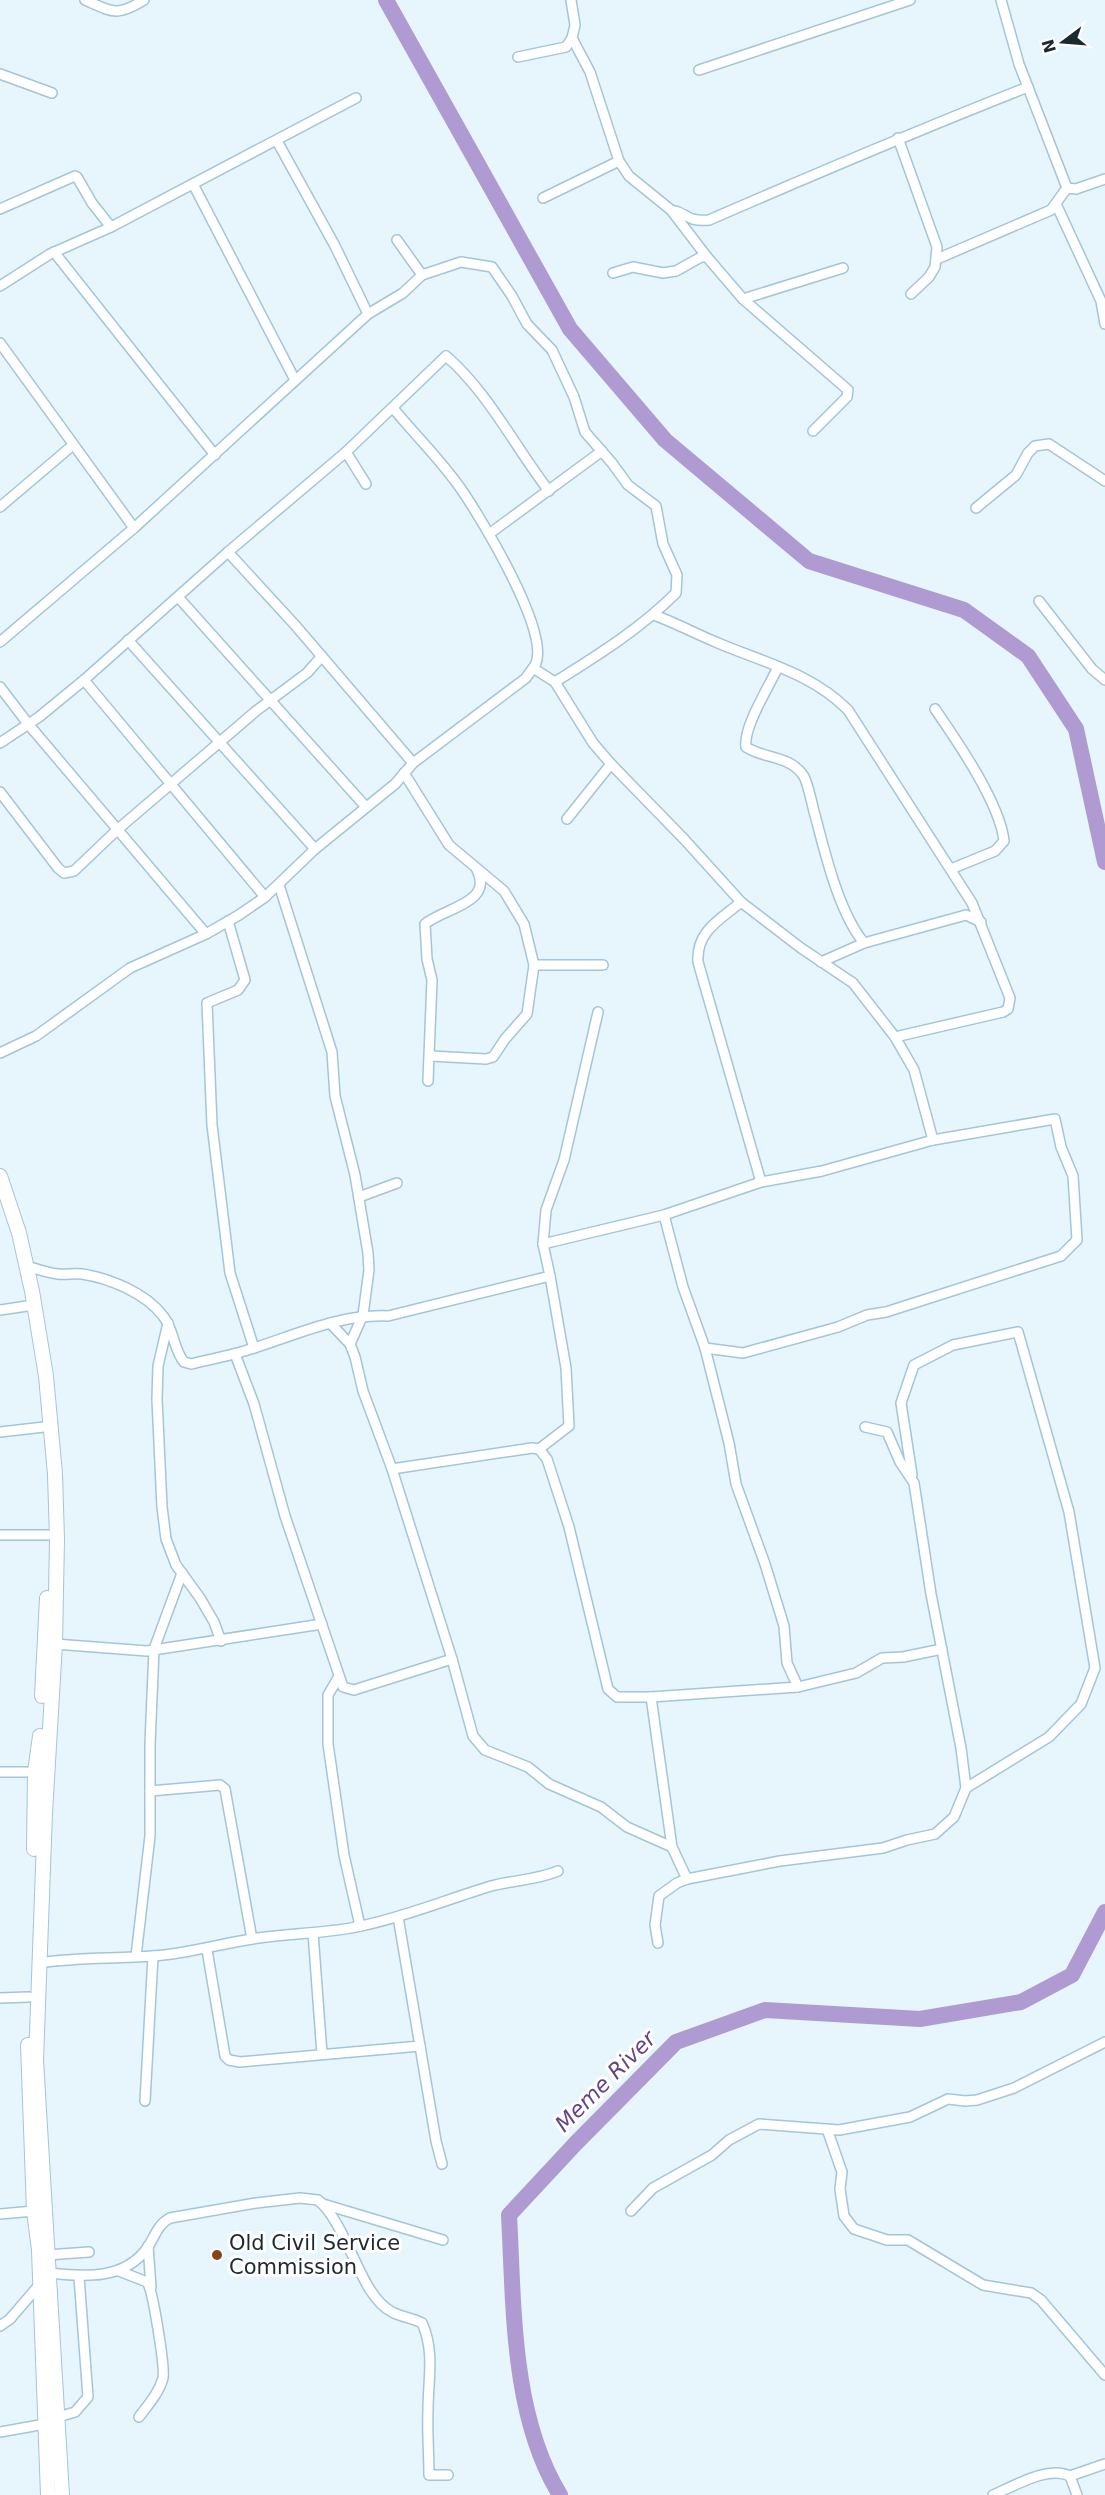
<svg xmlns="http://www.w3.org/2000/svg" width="1105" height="2495" viewBox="0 0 1105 2495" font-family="'DejaVu Sans',sans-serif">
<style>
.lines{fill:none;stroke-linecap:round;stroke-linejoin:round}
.river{stroke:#af9ad2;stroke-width:16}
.minor-casing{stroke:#a4c5d9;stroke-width:12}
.primary-casing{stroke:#a4c5d9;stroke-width:16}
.minor{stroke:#fff;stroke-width:9}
.primary{stroke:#fff;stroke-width:14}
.poi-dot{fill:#894220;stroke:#fff;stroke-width:2}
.labels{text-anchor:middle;stroke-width:6;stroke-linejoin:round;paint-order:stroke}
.poi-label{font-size:21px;fill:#1b2930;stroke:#fff;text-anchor:start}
.water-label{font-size:22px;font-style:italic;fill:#62448a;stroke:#fff}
</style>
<rect width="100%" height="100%" fill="#e7f5fd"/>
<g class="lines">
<g class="river">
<path d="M386,0l184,329 95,111 144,121 155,49 64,46 48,73 29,133"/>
<path d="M560,2495c-49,-80 -46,-189 -51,-280l67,-72 100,-101 89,-32 155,9 101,-17 51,-27 33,-63"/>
</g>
<defs>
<g id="minor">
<path d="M85,0c27,12 32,17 59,0"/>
<path d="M571,0l4,25 -3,13 18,34 29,89 10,15 42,34 36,47"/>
<path d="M1001,0l18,64 48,124 9,1 29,-10"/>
<path d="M518,57l48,-10 6,-9"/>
<path d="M699,70l211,-70"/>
<path d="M0,74l52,19"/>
<path d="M898,138l39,109 -2,20 -6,10 -18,17"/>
<path d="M277,141l58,105 33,68"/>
<path d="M193,184l102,196"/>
<path d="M543,198l76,-37"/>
<path d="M1056,204l45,97 4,23"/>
<path d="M0,209l75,-33 2,1 15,26 19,24"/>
<path d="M671,210c18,3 14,12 38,10 106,-46 212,-91 319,-133"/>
<path d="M54,252l161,203"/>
<path d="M937,259l114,-49 16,-22"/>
<path d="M613,273l20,-6 30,6 13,-2 25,-14h6l36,42 105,91 -1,7 -34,34"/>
<path d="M422,275l39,-13 31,5 20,29 15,28 25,26 22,47 11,35 27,31 16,22 28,21 7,38 14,31 -1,18c-36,36 -78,62 -121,89"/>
<path d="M0,286l50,-32 61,-27 245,-129"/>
<path d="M743,299l100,-31"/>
<path d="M0,343l134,185"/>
<path d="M346,452l20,32"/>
<path d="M0,507l73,-62"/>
<path d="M976,508l40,-33 12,-22 7,-7 14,-2 56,37"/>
<path d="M489,534l113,-83"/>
<path d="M228,552l67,73 118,138"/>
<path d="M178,597l188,210"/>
<path d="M1039,601l53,68 13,11"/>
<path d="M654,615c22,8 42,19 64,28 47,20 93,30 130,67l124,193 38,95 -2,11 -5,3 -108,25"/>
<path d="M128,640l187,209"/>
<path d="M0,642l134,-114 234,-214 35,-21 19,-18 -25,-35"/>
<path d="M778,667c-9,20 -35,60 -32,80 18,12 43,8 57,28 5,7 9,30 12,40 10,38 24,98 49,128"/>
<path d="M533,668l22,14 38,61 18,21 73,75 57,63 60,46 52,35 42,54 19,33 19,70"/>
<path d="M84,680l181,217"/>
<path d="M0,687l29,38 177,209"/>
<path d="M935,709c22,32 65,94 69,132l-9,10 -44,18"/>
<path d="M0,743l39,-26 45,-37 144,-128 118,-100 100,-96c42,36 69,91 103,135"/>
<path d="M404,773l45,72 55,46 20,33 10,41 -7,49 -22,25 -12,18 -7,2 -55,-3"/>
<path d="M0,792l58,76 6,5 10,-2 43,-41 139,-119 51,-38 15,-17"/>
<path d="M567,819l44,-55"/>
<path d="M279,885l53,167 3,44 20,79 13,78 1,17 -6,45 -13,29"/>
<path d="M741,902c-21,18 -45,29 -43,60l63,220"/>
<path d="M228,921l17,59 -7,10 -31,13 5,122 18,148 24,75"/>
<path d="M821,962l43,-19 102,-28 15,7"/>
<path d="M534,965h69"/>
<path d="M0,1053l36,-17 94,-68 76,-34 33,-19 26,-18 50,-48 80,-65 18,-21 113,-85c3,-5 8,-10 10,-15 13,-33 -55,-145 -75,-174 -20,-29 -46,-54 -68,-81"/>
<path d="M428,1081l4,-101 -5,-21 -2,-35c19,-16 69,-21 52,-54"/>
<path d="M359,1197l38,-14"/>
<path d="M664,1215l19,72 22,61 24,95 7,41 29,80 19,62 3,37 11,24"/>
<path d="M543,1244l121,-29 97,-33 61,-11 111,-31 122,-21 6,28 12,29 4,64 -16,16 -175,56 -19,3 -29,12 -95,26 -38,-5"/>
<path d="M27,1266c10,3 21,7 31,8 8,1 16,-1 24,0 27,4 64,19 81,42 11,13 10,33 21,46l7,2c21,-5 42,-9 63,-16 44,-14 86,-34 134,-32l162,-40 -7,-32 3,-34 18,-50 34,-148"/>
<path d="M0,1310l27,-4"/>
<path d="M168,1323l-10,43 -1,33 5,108 4,32 10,26 24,33 14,24 7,19"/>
<path d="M330,1323l20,21 5,13 8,34 29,78 60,190 21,77 12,14 43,17 21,17 52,23 26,20 45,20"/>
<path d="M235,1354l19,50 31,112 58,171 11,3 98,-31"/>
<path d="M0,1432l44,-5"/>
<path d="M539,1449l8,10 22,68 39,162 9,8h34l147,-10 58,-14 26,-15 21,-1 39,-8"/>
<path d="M392,1469l140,-21 7,1 30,-23 -3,-58 -16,-92"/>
<path d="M912,1475l-11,-72 13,-38 39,-20 65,-13 51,180 26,156 -14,36 -32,33 -83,51"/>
<path d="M0,1535h48"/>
<path d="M55,1644l92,7 175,-27"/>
<path d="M338,1678l-10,17v49l16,111 16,71"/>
<path d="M651,1697l21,150 15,32"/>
<path d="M0,1772h35"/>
<path d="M150,1791l70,-6 5,4 27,150"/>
<path d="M313,1933l9,121"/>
<path d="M658,1943l-3,-18 4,-29 18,-13 10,-4 93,-18 103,-13 24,-8 28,-6 19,-17 12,-29 -5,-40 -30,-154 -17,-111 -14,-21 -13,-30 -22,-5"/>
<path d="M207,1950l18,106 4,4 11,2 180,-16 -22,-129"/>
<path d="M136,1956l14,-120v-92l4,-95 28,-76"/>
<path d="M39,1963c38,-6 76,-4 114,-7 34,-2 66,-12 99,-17 36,-6 73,-5 109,-13 44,-9 87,-27 130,-40 23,-6 46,-6 67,-15"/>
<path d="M0,1998l29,-1"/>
<path d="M420,2046l16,95 6,23"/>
<path d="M145,2101l8,-145"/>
<path d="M827,2129l15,43 -2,17 4,27 10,13 33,11h21l75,45 48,8 10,7 64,75"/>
<path d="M323,2204l120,36"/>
<path d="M631,2211l22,-23 59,-33 17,-15 30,-16 80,6 71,-13 38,-18 17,2 12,-1 37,-12 91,-46"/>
<path d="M0,2214l34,-3"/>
<path d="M148,2246l3,41"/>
<path d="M47,2255l42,-3"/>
<path d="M119,2271l28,11c6,8 18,85 16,96 -4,15 -15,27 -24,39"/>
<path d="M50,2273c35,4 75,7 98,-26 7,-11 10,-23 22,-29l86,-15 44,-5 18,2c31,26 41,95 74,112 9,5 21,6 30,11 13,28 6,57 6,87 -1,22 1,43 1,65h19"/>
<path d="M0,2326l10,-7 30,-35"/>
<path d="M58,2417l17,-5 13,-15 -9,-120"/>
<path d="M0,2432l45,-8"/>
<path d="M1070,2476l35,-12"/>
<path d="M993,2495c22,-9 55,-30 77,-19l7,19"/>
</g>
<g id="primary">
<path d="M0,1176l19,57 13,58 14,85 9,98 2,65 -2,105 -10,169 -9,247 26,435"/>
<path d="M42,1696l5,-98"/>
<path d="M34,1849l1,-77 5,-36"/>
<path d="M28,2045l6,166 5,39 9,245"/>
</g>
</defs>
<use href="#minor" class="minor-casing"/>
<use href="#primary" class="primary-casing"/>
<use href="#minor" class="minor"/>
<use href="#primary" class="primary"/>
</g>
<circle class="poi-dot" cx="217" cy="2255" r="6"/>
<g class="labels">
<g class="poi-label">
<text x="229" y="2250">Old Civil Service<tspan x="229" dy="24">Commission</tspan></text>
</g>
<g class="water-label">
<text transform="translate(605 2081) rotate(-45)" y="8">Meme River</text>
</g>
</g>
<g transform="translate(1063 42) rotate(254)" stroke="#ffffff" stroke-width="4.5" paint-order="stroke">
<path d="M0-4.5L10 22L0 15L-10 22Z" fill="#1b2930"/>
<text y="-9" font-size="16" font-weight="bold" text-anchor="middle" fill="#1b2930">N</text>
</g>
</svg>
